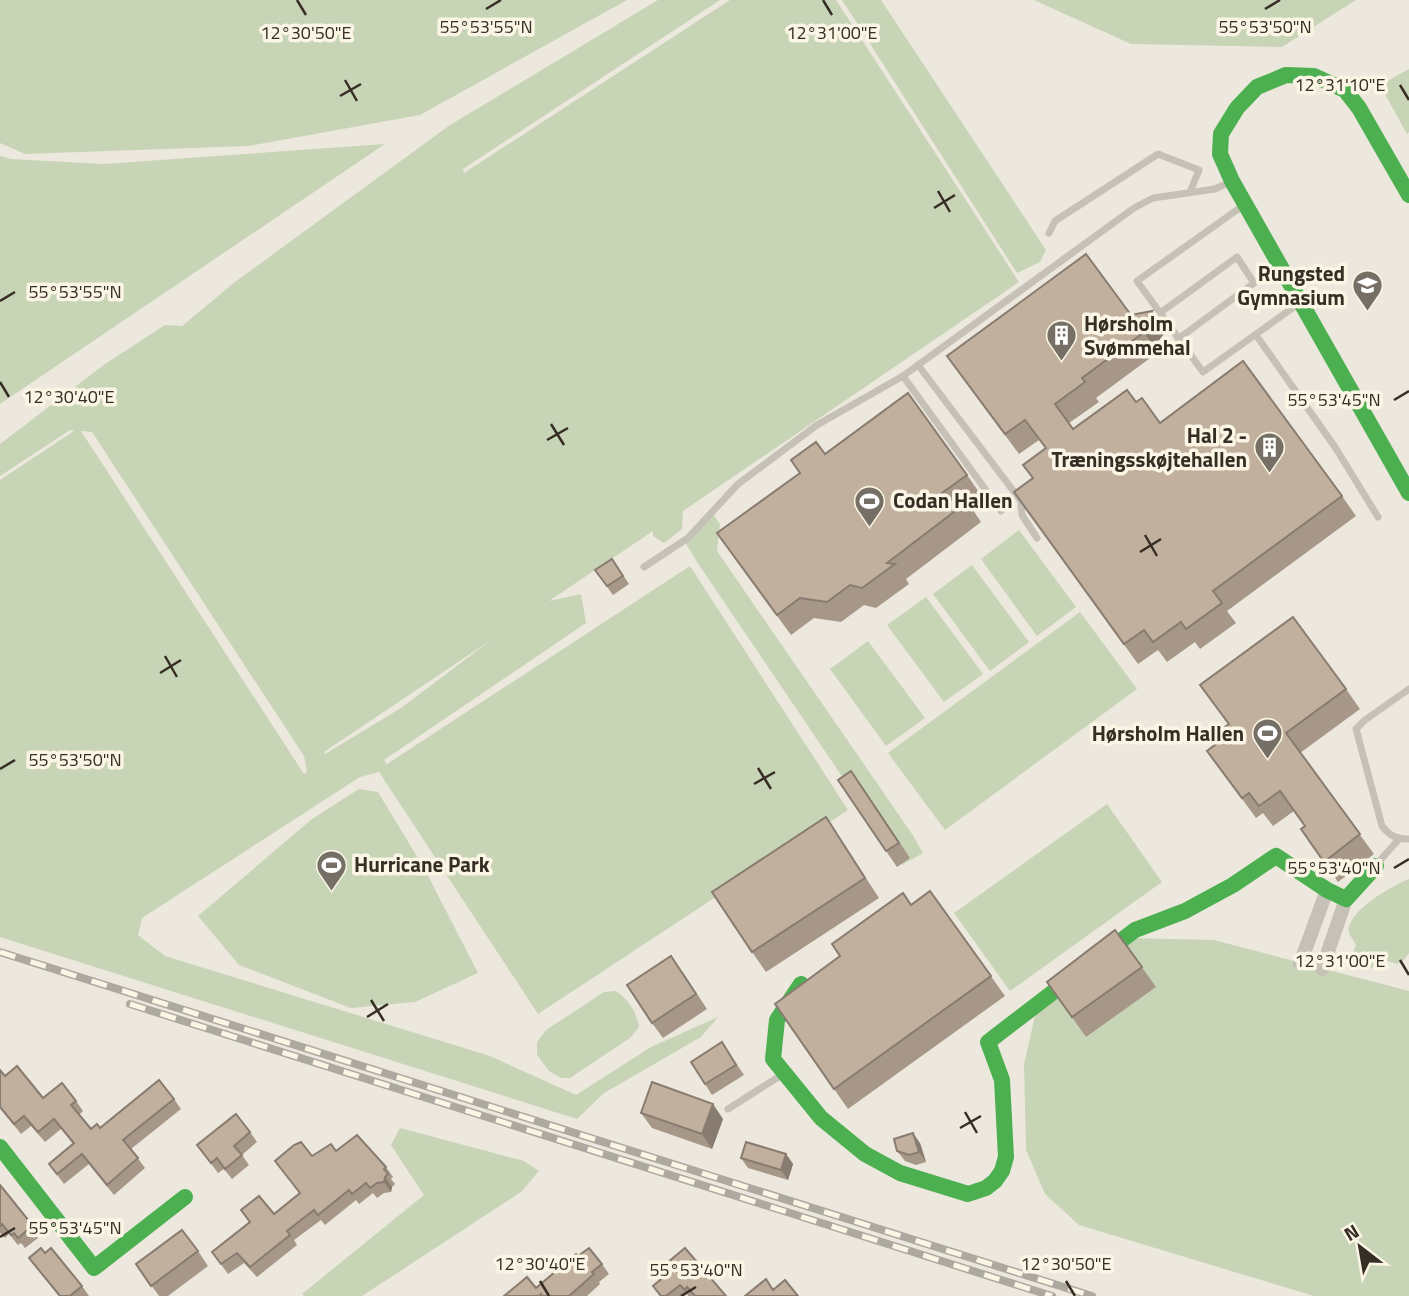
<svg xmlns="http://www.w3.org/2000/svg" width="1409" height="1296" viewBox="0 0 1409 1296" font-family="'Titillium Web',sans-serif">
<style>
.green{fill:#c8d4b6;fill-rule:evenodd}
.lines{fill:none;stroke-linecap:round;stroke-linejoin:round}
.lane{stroke:#c6c1b7;stroke-width:7}
.street{stroke:#c6c1b7;stroke-width:14}
.fast{stroke:#4caf50;stroke-width:16}
.rail-casing{stroke:#ada9a1;stroke-width:8}
.rail{stroke:#faf5e4;stroke-width:5;stroke-dasharray:16;stroke-linecap:butt}
.wall{fill:#a79788}
.shaded-wall{fill:#887b6f}
.building{fill:#c2b09e;stroke:#887b6f;stroke-width:2}
.ticks{fill:none;stroke:#362e25;stroke-width:2.5}
.labels{text-anchor:middle;stroke-width:7;stroke-linejoin:round;paint-order:stroke}
.poi-label{font-size:21px;font-weight:bold;fill:#362e25;stroke:#faf5e4;text-anchor:end}
.ticks-label{font-size:18px;text-anchor:middle;fill:#362e25;stroke:#faf5e4;stroke-width:7;stroke-linejoin:round;paint-order:stroke}
</style>
<rect width="100%" height="100%" fill="#ede8dd"/>
<g class="green">
<path d="M0,0h627l-207,115 -172,31 -223,8 -25,-11z"/>
<path d="M658,0h62l-257,169 1,4 266,-173h106l183,282 -336,229 -1,18 -18,14 -11,-7v-5l-104,70 32,-7 5,29 -202,137 4,6 -1,-2 303,-198 158,244 -310,204 -159,-242 -19,5 -218,141 -4,17 27,21 325,100 86,39 75,-48 67,-30 -17,20 -97,56 -27,26 -577,-182v-457l74,-49 -4,-1 -70,46v-32l105,-80 60,-39 17,1 53,-44 215,-157zM81,431l11,1 212,324 3,15 -3,3zM491,640l-90,68 -76,46 -1,-2z"/>
<path d="M842,0h39l165,250 -6,12 -23,11z"/>
<path d="M1034,0h322l-74,47 -151,-3z"/>
<path d="M1409,69v63l-2,2 -27,-49z"/>
<path d="M385,144l-385,260v-248l11,3 92,5z"/>
<path d="M710,510l10,14 -3,27 195,283 11,19 -21,12 -205,-303 -12,-20z"/>
<path d="M1019,530l57,77 -39,29 -56,-77z"/>
<path d="M972,565l57,77 -39,29 -57,-77z"/>
<path d="M926,597l57,77 -39,28 -57,-77z"/>
<path d="M1080,612l57,77 -192,141 -57,-77z"/>
<path d="M868,641l57,77 -39,28 -56,-77z"/>
<path d="M359,789l19,3 46,76 54,105 -63,29 -64,6 -112,-43 -41,-49 114,-97z"/>
<path d="M1107,804l55,78 -152,109 -56,-78z"/>
<path d="M1409,879v74l-5,7 -7,4 -18,-6 -7,10 -21,-13 5,-9c-1,-5 -6,-9 -7,-14 -3,-20 44,-47 60,-53z"/>
<path d="M1128,938l86,2 195,51v305h-95l-235,-71 -34,-31 -19,-44 -2,-86 13,-57z"/>
<path d="M616,991c13,9 20,20 23,36l-9,11 -60,40h-9l-12,-7 -12,-16v-13l9,-12 58,-38z"/>
<path d="M400,1128l124,33 15,10 -18,21 -159,104h-58l-2,-2 122,-99 -33,-50z"/>
</g>
<g class="lines">
<g class="lane">
<path d="M1244,205l-107,76 66,91 98,-70"/>
<path d="M1049,233l6,-12 103,-67 41,16 -9,22"/>
<path d="M1160,313l77,-56 17,26 -76,56"/>
<path d="M1256,335l79,112 43,70"/>
<path d="M918,365l103,136 1,14 15,23"/>
<path d="M1001,511l-98,-135 231,-168 19,-10 62,-9 17,-8"/>
<path d="M644,567l44,-29 50,-54 79,-59 86,-49"/>
<path d="M1409,689l-44,31 -9,9 26,97c8,10 14,13 27,13"/>
<path d="M1376,865l23,-26"/>
<path d="M728,1109l55,-35"/>
</g>
<g class="street">
<path d="M1300,964l27,-74"/>
<path d="M1322,969l24,-70"/>
</g>
<g class="fast">
<path d="M1409,195l-50,-87 -14,-18 -31,-14 -28,-1 -29,12 -20,21 -16,26 -1,20 12,27 177,312"/>
<path d="M1101,956l34,-26 50,-19 48,-26 43,-29 51,34 19,9 30,-33"/>
<path d="M801,984l-24,36 -4,39 48,59 44,36 35,19 68,21 18,-6 9,-7 7,-10 4,-14 -4,-77 -14,-38 86,-66"/>
<path d="M0,1147l94,121 91,-71"/>
</g>
<defs>
<g id="rail">
<path d="M0,952l1092,344"/>
<path d="M130,1004l922,292"/>
</g>
</defs>
<use href="#rail" class="rail-casing"/>
<use href="#rail" class="rail"/>
</g>
<g class="wall">
<path d="M1152,311l14,20 -12,16 3,6 -61,45 3,4 -30,21 4,6 63,-27 24,21 182,73 14,20 -129,95 9,12 -36,26 -5,-7 -28,20 -9,-12 -20,14 -124,-172 19,-14 13,-29 -7,-9 -20,14 -72,-98z"/>
<path d="M825,454l142,21 14,20 -12,9 12,18 -75,57 3,5 -33,24 -12,-3 -23,17 -27,-4 -23,17 -60,-82z"/>
<path d="M612,559l17,25 -16,11 -18,-25z"/>
<path d="M1200,685l146,4 14,20 -60,44 74,101 -36,28 -37,-53 4,-3 -11,-15 -21,15 -10,-13 -7,5 -49,-67 8,-7 13,-20z"/>
<path d="M862,786l48,72 -13,9 -11,-16z"/>
<path d="M826,817l53,81 -113,74 -14,-20z"/>
<path d="M930,891l75,105 -157,113 -73,-105z"/>
<path d="M1115,930l41,57 -70,50 -39,-55z"/>
<path d="M682,971l25,38 -44,29 -11,-15z"/>
<path d="M722,1042l22,33 -32,20 -7,-11z"/>
<path d="M0,1070l5,6 38,22 33,3 7,10 -4,4 12,14 9,-1 74,-29 7,10 -50,40 14,19 -31,27 -25,-31 -25,20 -15,-20 24,-20 -12,-15 -16,13 -14,-16 -10,8 -21,-26z"/>
<path d="M641,1113l82,6 -11,30 -60,-21z"/>
<path d="M250,1132l7,10 -15,13 7,10 -17,14 -8,-10 -6,4 -21,-28z"/>
<path d="M920,1143l6,19 -10,3 -11,-4 -8,-10z"/>
<path d="M336,1151l50,16 7,10 -2,2 4,5 -3,3 -1,5 -7,1 -7,5 -4,-5 -14,11 -3,-4 -31,25 -4,-5 -27,20 3,5 -40,32 -13,-14 -16,11 -16,-22 37,-30 -8,-12 33,4 26,-20 -25,-33 37,-5z"/>
<path d="M786,1154l7,10 -5,16 -40,-12 -7,-10z"/>
<path d="M0,1185l36,46 -2,1 4,6 -13,10 -4,-5 -3,2 -9,-11 -4,4 -5,-5z"/>
<path d="M198,1251l10,15 -40,30h-9l-23,-32z"/>
<path d="M45,1253l37,33 7,10h-30l-30,-38z"/>
<path d="M578,1256l24,8 7,10 -10,8 1,2 -13,12h-83l32,-8z"/>
<path d="M667,1263l59,33h-38l-1,-2 -2,2h-25l-7,-10 19,-16z"/>
</g>
<g class="shaded-wall">
<path d="M1152,311l14,20 -12,16 -14,-20z"/>
<path d="M713,1104l10,15 -11,30 -10,-15z"/>
<path d="M913,1133l7,10 6,19 -7,-10z"/>
<path d="M786,1154l7,10 -5,16 -7,-10z"/>
<path d="M385,1177l7,10 -1,5 -7,-10z"/>
</g>
<g class="building">
<path d="M1086,254l45,61 21,-4 -12,16 3,6 -61,45 3,4 -30,22 18,25 54,-39 9,12 6,-4 18,25 83,-62 99,135 -129,95 9,12 -36,26 -5,-7 -28,20 -9,-12 -20,14 -110,-152 19,-14 -10,-13 23,-17 -21,-28 -20,14 -58,-78z"/>
<path d="M908,393l59,82 -32,23 32,4 -80,61 8,1 -33,24 -12,-3 -23,17 -27,-4 -23,17 -60,-82 83,-60 -9,-13 25,-18 9,12z"/>
<path d="M612,559l11,17 -16,10 -12,-16z"/>
<path d="M1293,617l53,72 -60,44 74,101 -36,28 -23,-33 4,-3 -25,-35 -21,15 -10,-13 -7,5 -35,-47 9,-7 -5,-7 18,-13 -29,-39z"/>
<path d="M851,771l48,72 -13,8 -48,-71z"/>
<path d="M826,817l39,61 -113,74 -40,-60z"/>
<path d="M930,891l61,85 -157,113 -59,-85 65,-48 -8,-12 71,-51 8,12z"/>
<path d="M1115,930l27,37 -70,50 -25,-35z"/>
<path d="M671,956l25,38 -44,29 -25,-38z"/>
<path d="M722,1042l14,23 -31,19 -14,-22z"/>
<path d="M17,1066l26,32 19,-15 14,18 -5,4 20,24 6,-5 3,4 59,-48 15,19 -51,41 15,18 -31,27 -25,-31 -25,20 -8,-10 25,-21 -20,-24 -16,13 -14,-16 -10,8 -14,-17v-37l5,6z"/>
<path d="M652,1082l61,22 -11,30 -61,-21z"/>
<path d="M236,1114l14,18 -16,14 8,9 -17,14 -8,-11 -6,5 -14,-18z"/>
<path d="M913,1133l6,19 -10,3 -12,-4 -3,-12z"/>
<path d="M357,1135l29,32 -2,2 4,5 -3,3 -1,5 -7,1 -7,5 -4,-5 -14,11 -3,-4 -31,25 -4,-5 -27,21 3,4 -40,32 -13,-14 -16,11 -9,-12 38,-30 -9,-12 18,-14 15,18 26,-21 -25,-32 19,-16 7,-3 11,14 19,-12 5,7z"/>
<path d="M746,1142l40,12 -5,16 -40,-12z"/>
<path d="M0,1185l29,36 -2,1 4,5 -13,11 -4,-5 -3,2 -9,-11 -2,2z"/>
<path d="M182,1230l16,21 -47,35 -15,-22z"/>
<path d="M41,1248l4,5 6,-5 31,38 -12,10h-10l-31,-38z"/>
<path d="M589,1248l13,16 -10,8 2,2 -25,22h-27l-1,-2 -2,2h-35l23,-19 9,11 40,-34 2,2z"/>
<path d="M685,1248l41,48h-31l-8,-9 -2,3 -5,-5 -14,11h-5l-8,-10 19,-16 -5,-7z"/>
<path d="M766,1279l7,11 12,-10 13,16h-53z"/>
</g>
<path class="ticks" d="M297,0l9,15M823,0l9,15M486,9l15,-9M1265,9l15,-9M345,80l12,21M1400,85l9,15M340,96l21,-12M938,191l12,21M934,208l21,-13M0,301l15,-9M0,382l9,15M1394,400l15,-9M551,424l13,21M547,440l21,-12M1145,535l12,21M1140,552l21,-13M165,656l12,21M160,673l21,-13M758,768l13,21M0,769l15,-9M754,784l21,-12M1394,868l15,-9M1400,960l9,15M371,1000l13,21M367,1017l21,-13M965,1112l12,21M960,1128l21,-12M0,1237l15,-9M540,1281l9,15M1066,1281l9,15M681,1296l15,-9"/>
<defs>
<symbol id="school-pin" viewBox="-11 -11 22 30"><path d="M0 17L-7.5 6A9.5 9.5 0 1 1 7.5 6Z" fill="#766f65" stroke="#faf5e4"/><path d="M0-5L7-2L0 1L-7-2ZM-4 1L0 2.5L4 1V4Q0 6-4 4Z" fill="#fff"/></symbol>
<symbol id="building-pin" viewBox="-11 -11 22 30"><path d="M0 17L-7.5 6A9.5 9.5 0 1 1 7.5 6Z" fill="#766f65" stroke="#faf5e4"/><path d="M-4-6H4V6H1V3H-1V6H-4ZM-2.5-4.3h1.7v1.8h-1.7ZM.8-4.3h1.7v1.8H.8ZM-2.5-1h1.7V.8h-1.7ZM.8-1h1.7V.8H.8Z" fill="#fff"/></symbol>
<symbol id="stadium-pin" viewBox="-11 -11 22 30"><path d="M0 17L-7.5 6A9.5 9.5 0 1 1 7.5 6Z" fill="#766f65" stroke="#faf5e4"/><path d="M0-5a6.5 5 0 1 0 0 10a6.5 5 0 1 0 0-10ZM-3.5-1.8h7v3.6h-7Z" fill="#fff"/></symbol>
</defs>
<g fill-rule="evenodd">
<use href="#school-pin" x="1350" y="268" width="35" height="47"/>
<use href="#building-pin" x="1044" y="318" width="35" height="47"/>
<use href="#building-pin" x="1252" y="430" width="35" height="47"/>
<use href="#stadium-pin" x="852" y="484" width="35" height="47"/>
<use href="#stadium-pin" x="1250" y="716" width="35" height="47"/>
<use href="#stadium-pin" x="314" y="848" width="35" height="47"/>
</g>
<g class="labels">
<g class="poi-label">
<text x="1345" y="281">Rungsted<tspan x="1345" dy="24">Gymnasium</tspan></text>
<text x="1084" y="331" text-anchor="start">Hørsholm<tspan x="1084" dy="24">Svømmehal</tspan></text>
<text x="1247" y="443">Hal 2 -<tspan x="1247" dy="24">Træningsskøjtehallen</tspan></text>
<text x="893" y="508" text-anchor="start">Codan Hallen</text>
<text x="1244" y="741">Hørsholm Hallen</text>
<text x="354" y="872" text-anchor="start">Hurricane Park</text>
</g>
</g>
<g class="ticks-label">
<text x="486" y="33">55°53'55"N</text>
<text x="1265" y="33">55°53'50"N</text>
<text x="306" y="39">12°30'50"E</text>
<text x="832" y="39">12°31'00"E</text>
<text x="1340" y="91">12°31'10"E</text>
<text x="75" y="298">55°53'55"N</text>
<text x="69" y="403">12°30'40"E</text>
<text x="1334" y="406">55°53'45"N</text>
<text x="75" y="766">55°53'50"N</text>
<text x="1334" y="874">55°53'40"N</text>
<text x="1340" y="967">12°31'00"E</text>
<text x="75" y="1234">55°53'45"N</text>
<text x="540" y="1270">12°30'40"E</text>
<text x="1066" y="1270">12°30'50"E</text>
<text x="696" y="1276">55°53'40"N</text>
</g>
<g transform="translate(1360 1247) rotate(329)" stroke="#faf5e4" stroke-width="5" paint-order="stroke">
<path d="M0-5L12 26L0 18L-12 26Z" fill="#362e25"/>
<text y="-10" font-size="19" font-weight="bold" text-anchor="middle" fill="#362e25">N</text>
</g>
</svg>
